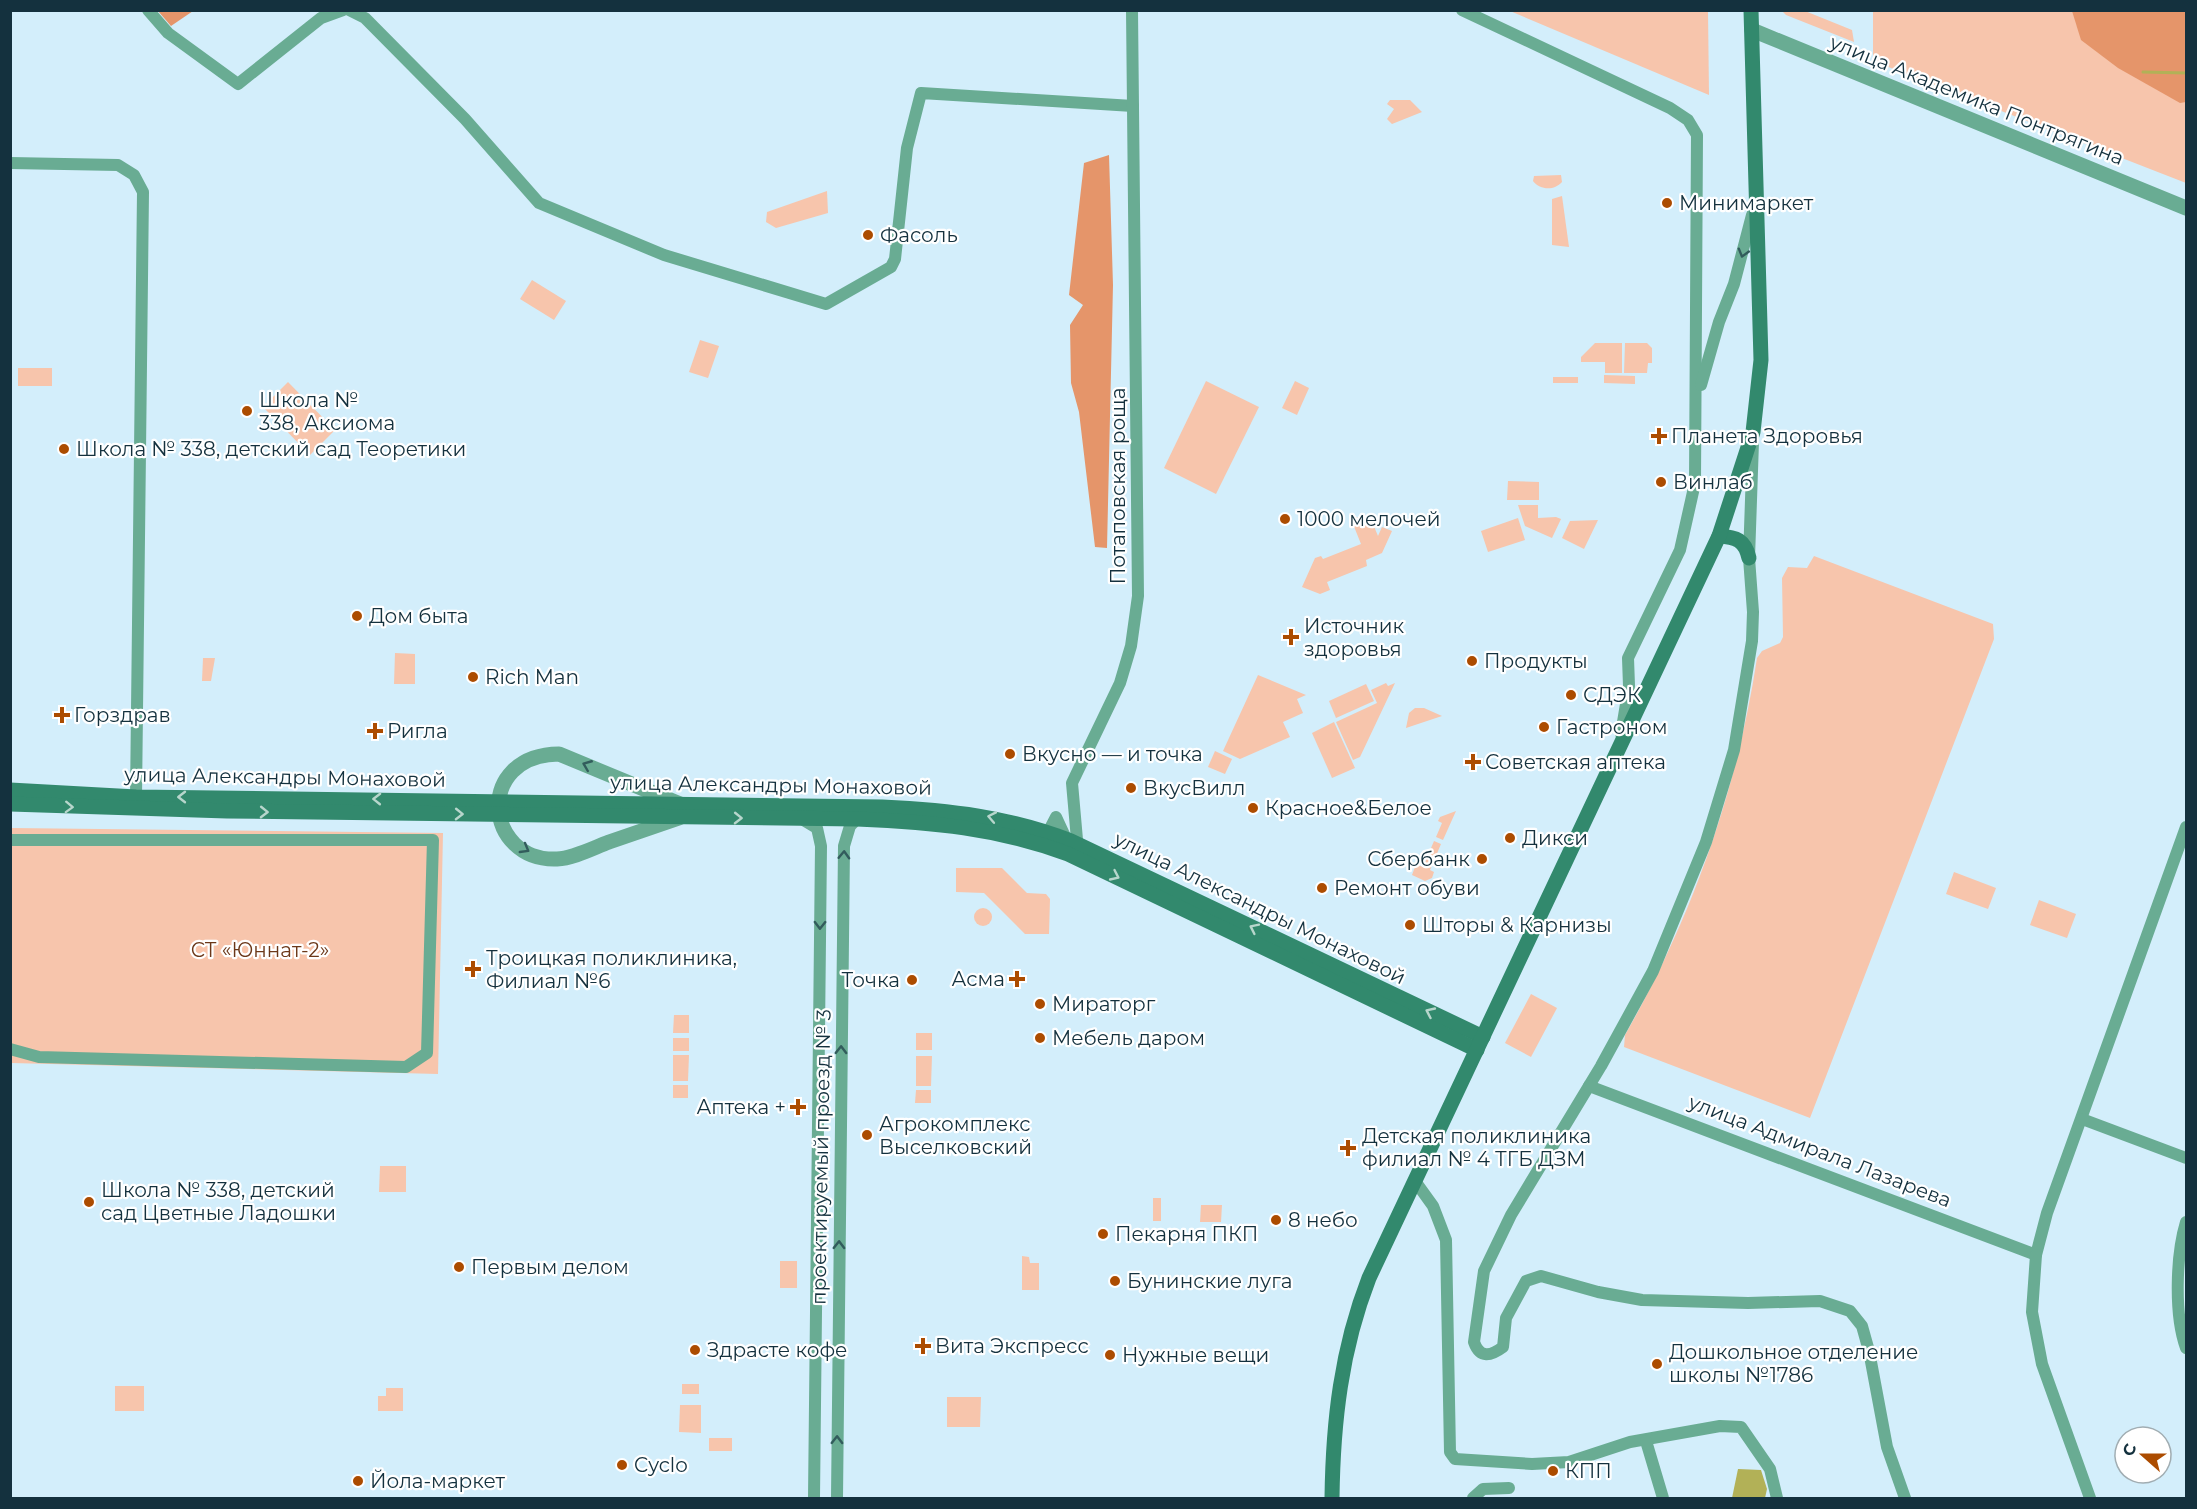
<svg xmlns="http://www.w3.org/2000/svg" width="2197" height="1509" viewBox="0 0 2197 1509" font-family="Montserrat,sans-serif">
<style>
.green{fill:#f7c5ac}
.forest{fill:#e5956a}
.water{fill:#b2b157}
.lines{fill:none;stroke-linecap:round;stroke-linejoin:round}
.stream{stroke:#b2b157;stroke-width:3}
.minor{stroke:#69ac93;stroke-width:12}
.tertiary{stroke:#69ac93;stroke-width:15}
.secondary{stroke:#32896d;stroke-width:15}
.oneway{stroke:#325c5c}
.oneway2{stroke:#b7d6cc}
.poi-dot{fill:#ac4c00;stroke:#fff;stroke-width:2}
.labels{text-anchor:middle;stroke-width:4.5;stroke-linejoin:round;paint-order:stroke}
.street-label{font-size:20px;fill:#14313e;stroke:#fff}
.poi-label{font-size:20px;fill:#14313e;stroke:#fff;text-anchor:start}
.park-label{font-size:20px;fill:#6c3819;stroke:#fff}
</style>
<rect width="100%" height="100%" fill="#d3eefb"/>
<g class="green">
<path d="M1510,11h198l1,84z"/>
<path d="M1782,11h23l47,19 2,12 -68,-27z"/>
<path d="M1873,11h313v172l-313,-122z"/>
<path d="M1390,100h20l12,12 -30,12 -5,-5 7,-10 -7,-5z"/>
<path d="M1561,175l1,7c-8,9 -22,8 -29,-1l1,-5z"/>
<path d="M827,191l1,22 -52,15 -10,-6 1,-10z"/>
<path d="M1562,196l7,51 -17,-2v-46z"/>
<path d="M532,280l34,21 -12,19 -34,-21z"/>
<path d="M700,340l19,6 -11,32 -19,-6z"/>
<path d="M1595,343h27v30h-17v-11h-24v-5z"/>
<path d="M1625,343h22l5,5v15h-4l-1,10h-23z"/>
<rect x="18" y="368" width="34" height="18"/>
<path d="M1604,375l31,1v8l-31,-1z"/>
<rect x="1553" y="377" width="25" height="6"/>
<path d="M1206,381l53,26 -43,87 -52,-26z"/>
<path d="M1295,381l14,7 -12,27 -15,-7z"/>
<path d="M288,382l47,48 -25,25 -47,-48z"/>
<path d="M1508,481l31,1v18h-32z"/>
<path d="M1518,505h20v13l18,-1 5,2 -9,19 -27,-12z"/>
<path d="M1349,514l24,10 5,12 4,-9 10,4 -10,22 -16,7 1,6 -40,16 3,8 -10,4 -18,-7 13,-29 6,-2 2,3 38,-15z"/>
<path d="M1518,518l7,22 -37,12 -7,-21z"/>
<path d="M1598,520l-14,29 -22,-11 8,-17z"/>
<path d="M1814,556l179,68 1,15 -184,479 -186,-71 1,-12c67,-117 112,-245 132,-377l5,-7 18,-8 3,-6 -1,-59 6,-11 19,1z"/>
<path d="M395,653l20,1v30h-21z"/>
<path d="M203,658h12l-4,23h-9z"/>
<path d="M1258,675l48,20 -9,4 6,14 -20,9 7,15 -50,22 -17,-8z"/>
<path d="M1386,683l2,3 7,-3 -35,74 -7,3 -17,-38 41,-19 -6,-13z"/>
<path d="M1366,684l8,17 -38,17 -7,-17z"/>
<path d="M1415,708h9l18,8 -36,12 3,-15z"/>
<path d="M1334,722l21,46 -23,10 -20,-45z"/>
<path d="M1215,751l17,8 -7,15 -17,-7z"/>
<path d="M1456,811l-13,29 -7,-3 6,-14 -4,-2 2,-4z"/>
<path d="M11,828l432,5 -5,241 -427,-11z"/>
<path d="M1434,841l7,3 -11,26 4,2 -2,6 -7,3 -13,-6 4,-11 7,3z"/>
<path d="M956,868h46l25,25 19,1 4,5 -1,35h-24l-41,-41 -28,-1z"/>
<path d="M1954,872l42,16 -8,21 -42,-15z"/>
<path d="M2039,900l37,14 -9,24 -37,-13z"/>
<circle cx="983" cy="917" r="9"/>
<path d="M1531,994l26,14 -26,49 -26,-14z"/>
<path d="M674,1015h15v18h-16z"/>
<rect x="916" y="1033" width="16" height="17"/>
<rect x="673" y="1038" width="16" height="13"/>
<path d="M673,1055h16l-1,26h-15z"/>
<path d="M916,1056h16l-1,30h-15z"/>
<rect x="673" y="1085" width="15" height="13"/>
<path d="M916,1090h15v13h-16z"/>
<path d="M380,1166h26v26h-27z"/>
<rect x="1153" y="1198" width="8" height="23"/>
<path d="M1201,1205h21l-1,17h-21z"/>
<path d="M1022,1256l7,1 1,6h9v27h-17z"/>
<rect x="780" y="1261" width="17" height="27"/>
<rect x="682" y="1384" width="17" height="10"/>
<rect x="115" y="1386" width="29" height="25"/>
<path d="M386,1388h17v23h-25v-15h8z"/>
<path d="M947,1397h34l-1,30h-33z"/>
<path d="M680,1405h21v28l-22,-1z"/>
<rect x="709" y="1438" width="23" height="13"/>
</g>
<g class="forest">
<path d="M158,11h35l-22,15z"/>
<path d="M2072,11h114v91l-6,1 -62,-35 -37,-28z"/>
<path d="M1109,155l4,130 -6,263 -12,-1 -16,-135 -8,-29 -1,-58 13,-20 -14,-10 15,-132z"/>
</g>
<path class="water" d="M1738,1469l23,1 6,19 -2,9h-33z"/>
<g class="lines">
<path class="stream" d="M2143,72l43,1"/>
<g class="minor">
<path d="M148,10l20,23 70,51 83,-66 22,-8"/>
<path d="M349,10l16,8 100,101 74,84 125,52 162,49 65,-37 4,-8 12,-111 14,-55 212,13"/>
<path d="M1462,10l208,98 18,12 9,15 -2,348 -15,67 -52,108 1,28 -8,48"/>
<path d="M10,163l108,2 16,10 9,17 -7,605"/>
<path d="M1701,385l18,-63 15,-38 18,-69"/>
<path d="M1753,442l-4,116 4,54 -1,29 -18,109 -28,92 -53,129 -52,95 -90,149 -27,56 -10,71c6,17 17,14 29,5l3,-29 20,-37 15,-5 57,16 44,8 106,3 72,-2 30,10 12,15 7,25 18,96 18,51"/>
<path d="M802,819l15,9 4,18 -7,652"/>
<path d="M10,840h423l-6,213 -21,14 -367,-10 -29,-8"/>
<path d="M1044,840l12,-23 12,26"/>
<path d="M1078,851l-6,-68 48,-100 11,-37 7,-50 -6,-586"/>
<path d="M1589,1086l447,169 11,-42 139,-386"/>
<path d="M2082,1119l104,39"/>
<path d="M1415,1181l18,25 13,34 4,212 5,7 77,5 37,-2 61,-20 90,-16 21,1 29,42 7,29"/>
<path d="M2186,1222c-10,33 -12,93 0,126"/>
<path d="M2036,1255l-4,57 10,52 48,134"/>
<path d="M1646,1441l17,57"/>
<path d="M837,1498l7,-652 6,-20 7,-7"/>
<path d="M1473,1498l10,-9 26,-1"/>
</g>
<g class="tertiary">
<path d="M1752,30l434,178"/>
<path d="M679,818c-23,8 -47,16 -70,24 -16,6 -35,16 -52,17 -73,3 -83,-104 2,-105l121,50"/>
</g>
<g class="secondary">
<path d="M1719,536c17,1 26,4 30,22"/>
<path d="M10,790l126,7 746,10c67,3 127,10 189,34l412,196"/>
<path d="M10,804l217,7 630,8c73,3 142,9 211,35l409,196"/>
<path d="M1332,1498c1,-76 9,-148 37,-220l350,-742 34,-104 8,-72 -10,-350"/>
</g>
</g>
<defs><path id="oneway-chevron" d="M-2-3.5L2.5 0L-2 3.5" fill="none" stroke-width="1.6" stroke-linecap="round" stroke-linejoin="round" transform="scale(1.5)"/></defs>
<g class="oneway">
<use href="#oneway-chevron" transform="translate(1743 253) rotate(106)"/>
<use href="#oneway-chevron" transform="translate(587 765) rotate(-158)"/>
<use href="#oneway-chevron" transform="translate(525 849) rotate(30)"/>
<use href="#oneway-chevron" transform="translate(844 855) rotate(-88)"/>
<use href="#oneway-chevron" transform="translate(820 925) rotate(91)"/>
<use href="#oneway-chevron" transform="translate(841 1050) rotate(-89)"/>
<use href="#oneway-chevron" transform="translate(839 1245) rotate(-89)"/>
<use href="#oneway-chevron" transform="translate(837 1440) rotate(-89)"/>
</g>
<g class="oneway2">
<use href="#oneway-chevron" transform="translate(182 797) rotate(-180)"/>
<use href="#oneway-chevron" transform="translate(377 799) rotate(-179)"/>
<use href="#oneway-chevron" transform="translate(69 807) rotate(2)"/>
<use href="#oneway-chevron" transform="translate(264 812) rotate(1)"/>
<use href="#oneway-chevron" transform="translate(459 814) rotate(1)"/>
<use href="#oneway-chevron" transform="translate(992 817) rotate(-169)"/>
<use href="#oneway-chevron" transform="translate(738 818) rotate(1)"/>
<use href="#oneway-chevron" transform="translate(1115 876) rotate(25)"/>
<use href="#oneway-chevron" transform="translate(1254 928) rotate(-154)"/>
<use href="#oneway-chevron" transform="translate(1430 1012) rotate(-155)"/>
</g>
<g class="poi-dot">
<circle cx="1667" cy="203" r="6"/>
<circle cx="868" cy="235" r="6"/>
<circle cx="247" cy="411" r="6"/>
<path d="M1656 427h6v6h6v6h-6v6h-6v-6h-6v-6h6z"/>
<circle cx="64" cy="449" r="6"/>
<circle cx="1661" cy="482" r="6"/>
<circle cx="1285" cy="519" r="6"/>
<circle cx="357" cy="616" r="6"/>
<path d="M1288 628h6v6h6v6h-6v6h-6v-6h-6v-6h6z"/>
<circle cx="1472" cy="661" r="6"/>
<circle cx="473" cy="677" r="6"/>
<circle cx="1571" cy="695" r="6"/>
<path d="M59 706h6v6h6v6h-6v6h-6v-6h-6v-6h6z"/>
<circle cx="1544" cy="727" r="6"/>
<path d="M372 722h6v6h6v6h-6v6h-6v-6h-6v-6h6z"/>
<circle cx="1010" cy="754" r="6"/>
<path d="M1470 753h6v6h6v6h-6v6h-6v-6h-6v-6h6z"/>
<circle cx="1131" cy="788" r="6"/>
<circle cx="1253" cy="808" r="6"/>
<circle cx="1510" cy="838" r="6"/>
<circle cx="1482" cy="859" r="6"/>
<circle cx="1322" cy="888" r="6"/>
<circle cx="1410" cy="925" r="6"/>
<path d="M470 960h6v6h6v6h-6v6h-6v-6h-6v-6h6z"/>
<path d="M1014 970h6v6h6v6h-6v6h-6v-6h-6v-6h6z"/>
<circle cx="912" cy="980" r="6"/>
<circle cx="1040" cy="1004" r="6"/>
<circle cx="1040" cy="1038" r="6"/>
<path d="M795 1098h6v6h6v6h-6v6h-6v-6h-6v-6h6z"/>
<circle cx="867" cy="1135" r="6"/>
<path d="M1345 1139h6v6h6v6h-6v6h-6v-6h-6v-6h6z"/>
<circle cx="89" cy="1202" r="6"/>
<circle cx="1276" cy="1220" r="6"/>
<circle cx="1103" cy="1234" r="6"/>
<circle cx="459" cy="1267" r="6"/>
<circle cx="1115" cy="1281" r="6"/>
<path d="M920 1337h6v6h6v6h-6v6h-6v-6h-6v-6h6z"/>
<circle cx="695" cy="1350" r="6"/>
<circle cx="1110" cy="1355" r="6"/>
<circle cx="1657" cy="1364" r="6"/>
<circle cx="622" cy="1465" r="6"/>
<circle cx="1553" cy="1471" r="6"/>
<circle cx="358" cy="1481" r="6"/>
</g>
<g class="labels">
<g class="street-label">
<text transform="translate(1977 100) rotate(22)" y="7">улица Академика Понтрягина</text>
<text transform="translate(1118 486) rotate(-90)" y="7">Потаповская роща</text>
<text transform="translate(285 777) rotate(1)" y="7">улица Александры Монаховой</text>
<text transform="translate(771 785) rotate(1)" y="7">улица Александры Монаховой</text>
<text transform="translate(1260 908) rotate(26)" y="7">улица Александры Монаховой</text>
<text transform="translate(1820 1151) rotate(21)" y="7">улица Адмирала Лазарева</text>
<text transform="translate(821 1157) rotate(-89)" y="7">проектируемый проезд № 3</text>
</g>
<g class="poi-label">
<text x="1679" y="210">Минимаркет</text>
<text x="880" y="242">Фасоль</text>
<text x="259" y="407">Школа №<tspan x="259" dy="23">338, Аксиома</tspan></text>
<text x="1671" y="443">Планета Здоровья</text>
<text x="76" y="456">Школа № 338, детский сад Теоретики</text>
<text x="1673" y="489">Винлаб</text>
<text x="1297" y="526">1000 мелочей</text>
<text x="369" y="623">Дом быта</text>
<text x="1304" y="633">Источник<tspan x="1304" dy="23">здоровья</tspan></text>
<text x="1484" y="668">Продукты</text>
<text x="485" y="684">Rich Man</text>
<text x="1583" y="702">СДЭК</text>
<text x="74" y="722">Горздрав</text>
<text x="1556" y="734">Гастроном</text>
<text x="387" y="738">Ригла</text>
<text x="1022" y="761">Вкусно — и точка</text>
<text x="1485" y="769">Советская аптека</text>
<text x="1143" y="795">ВкусВилл</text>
<text x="1265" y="815">Красное&amp;Белое</text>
<text x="1522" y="845">Дикси</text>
<text x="1470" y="866" text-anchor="end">Сбербанк</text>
<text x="1334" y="895">Ремонт обуви</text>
<text x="1422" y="932">Шторы &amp; Карнизы</text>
<text x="486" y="965">Троицкая поликлиника,<tspan x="486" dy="23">Филиал №6</tspan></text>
<text x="1005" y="986" text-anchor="end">Асма</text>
<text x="900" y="987" text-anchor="end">Точка</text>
<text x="1052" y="1011">Мираторг</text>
<text x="1052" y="1045">Мебель даром</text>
<text x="786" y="1114" text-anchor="end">Аптека +</text>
<text x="879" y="1131">Агрокомплекс<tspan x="879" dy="23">Выселковский</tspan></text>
<text x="1362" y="1143">Детская поликлиника<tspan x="1362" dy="23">филиал № 4 ТГБ ДЗМ</tspan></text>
<text x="101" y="1197">Школа № 338, детский<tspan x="101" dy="23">сад Цветные Ладошки</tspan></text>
<text x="1288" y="1227">8 небо</text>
<text x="1115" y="1241">Пекарня ПКП</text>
<text x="471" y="1274">Первым делом</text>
<text x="1127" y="1288">Бунинские луга</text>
<text x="935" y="1353">Вита Экспресс</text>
<text x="707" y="1357">Здрасте кофе</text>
<text x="1669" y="1359">Дошкольное отделение<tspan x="1669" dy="23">школы №1786</tspan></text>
<text x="1122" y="1362">Нужные вещи</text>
<text x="634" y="1472">Cyclo</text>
<text x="1565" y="1478">КПП</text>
<text x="370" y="1488">Йола-маркет</text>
</g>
<g class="park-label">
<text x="260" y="957">СТ «Юннат-2»</text>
</g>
</g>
<rect width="2197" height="1509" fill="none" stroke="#14313e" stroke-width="24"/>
<g transform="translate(2143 1455) rotate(291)"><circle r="28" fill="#ffffff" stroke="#a1adb2" stroke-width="1.5"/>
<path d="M0-4.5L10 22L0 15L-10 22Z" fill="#ac4c00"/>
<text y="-9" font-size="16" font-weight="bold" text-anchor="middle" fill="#14313e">С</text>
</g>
</svg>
